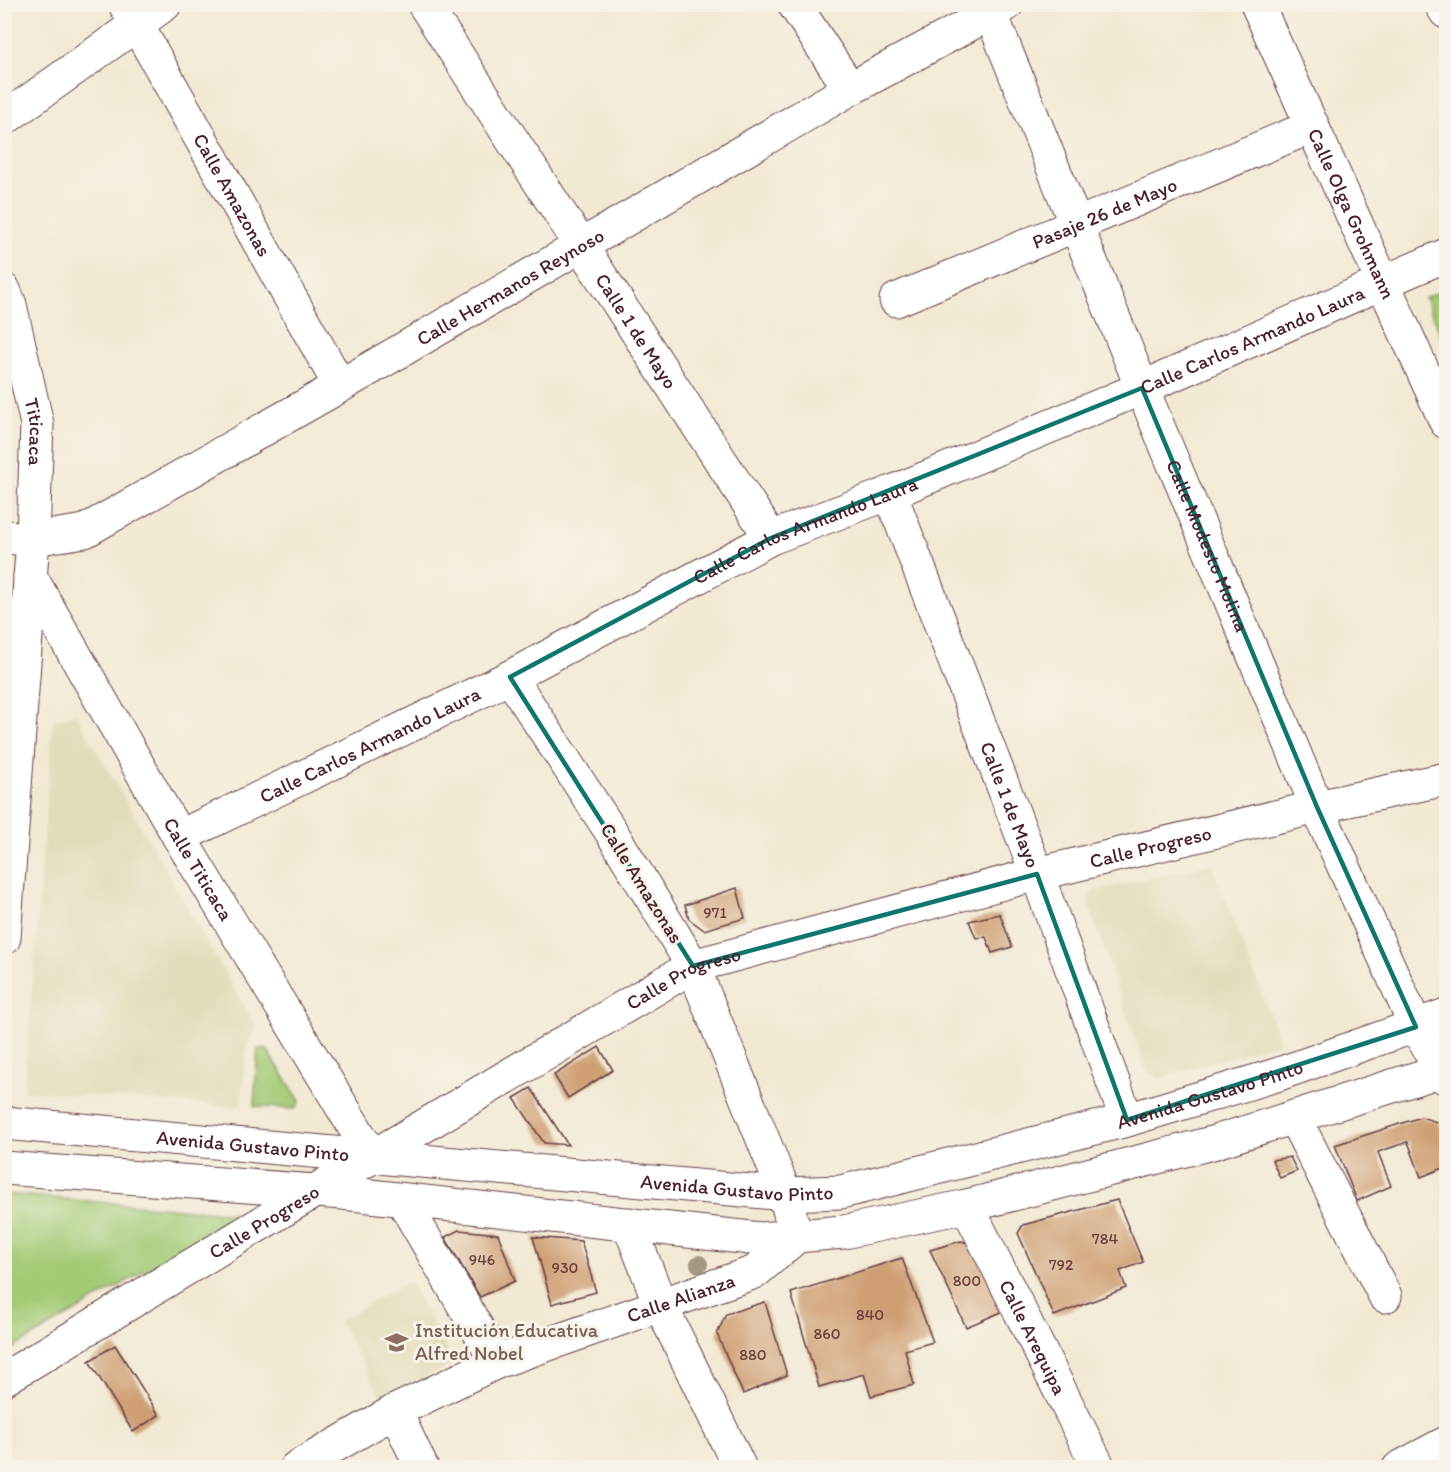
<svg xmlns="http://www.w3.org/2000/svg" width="1451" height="1472" viewBox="0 0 1451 1472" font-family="Itim,sans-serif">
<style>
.built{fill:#e2dcba}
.green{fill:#a3ca75;stroke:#767450;stroke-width:1.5}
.building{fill:#d0a075}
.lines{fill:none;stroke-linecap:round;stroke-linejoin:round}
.minor-casing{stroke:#633d44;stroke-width:35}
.major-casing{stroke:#633d44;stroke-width:35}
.minor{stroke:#fff;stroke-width:33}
.major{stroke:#fff;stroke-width:33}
.tree{fill:#a49683}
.marked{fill:none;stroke:#0f766e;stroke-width:4.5;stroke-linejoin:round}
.labels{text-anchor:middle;stroke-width:6;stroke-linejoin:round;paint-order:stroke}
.number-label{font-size:16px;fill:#6c3f3e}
.street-label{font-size:20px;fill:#4a1f2b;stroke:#f7f3e8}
.education-label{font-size:20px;fill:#785e54;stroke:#f7f3e8;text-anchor:start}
</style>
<rect width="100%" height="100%" fill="#f7f3e8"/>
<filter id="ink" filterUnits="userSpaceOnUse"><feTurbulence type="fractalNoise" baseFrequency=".0167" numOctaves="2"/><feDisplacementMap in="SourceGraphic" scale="12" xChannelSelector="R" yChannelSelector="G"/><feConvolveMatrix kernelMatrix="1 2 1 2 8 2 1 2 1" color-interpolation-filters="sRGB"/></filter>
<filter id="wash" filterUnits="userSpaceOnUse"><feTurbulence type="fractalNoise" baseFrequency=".008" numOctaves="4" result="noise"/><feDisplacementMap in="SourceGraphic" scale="24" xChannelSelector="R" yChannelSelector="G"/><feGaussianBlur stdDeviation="1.35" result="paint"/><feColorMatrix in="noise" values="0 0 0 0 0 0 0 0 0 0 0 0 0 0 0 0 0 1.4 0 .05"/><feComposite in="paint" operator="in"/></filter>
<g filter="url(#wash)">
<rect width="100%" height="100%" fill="#f2e9d4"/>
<g class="built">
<path d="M76,714l180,313 -9,16 -6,64 -217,-16 29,-370z"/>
<path d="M1212,864l68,178 -121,36 -12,-5 -59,-170 5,-12z"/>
<path d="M409,1281l45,82 -71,37 -44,-79z"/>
</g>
<g class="green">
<path d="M1446,289v58l-21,-49z"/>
<path d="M266,1048l34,53 -5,8 -41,-3 4,-57z"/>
<path d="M5,1194l236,20 -236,139z"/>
</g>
<g id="blocks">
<g class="building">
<path d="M737,888l8,30 -41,12 -15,-11 -4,-14z"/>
<path d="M1000,914l12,33 -20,6 -6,-16 -10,1 -7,-17z"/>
<path d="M599,1047l14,23 -45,28 -14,-23z"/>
<path d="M531,1088l37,57 -24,-2 -30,-45z"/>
<path d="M1421,1117l19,6 6,15v29l-25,10 -13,-35 -30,10 13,34 -34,15 -22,-56z"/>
<path d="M1290,1157l7,14 -17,7 -8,-18z"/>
<path d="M1117,1200l26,62 -23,9 6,17 -72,28 -36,-83 5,-8z"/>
<path d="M459,1230l39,4 17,47 -35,16 -35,-60z"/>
<path d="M533,1237l48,4 15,51 -44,12z"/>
<path d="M961,1241l11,3 32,67 -38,16 -36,-77z"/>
<path d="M902,1258l31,84 -28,8 9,35 -43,11 -7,-22 -45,13 -28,-94z"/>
<path d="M765,1302l22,73 -44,19 -26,-60 9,-20z"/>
<path d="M115,1345l44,70 -26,17 -44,-71z"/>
</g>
</g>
</g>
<g filter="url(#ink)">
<use href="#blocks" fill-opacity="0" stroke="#633d44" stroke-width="1.5"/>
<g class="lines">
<defs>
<g id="minor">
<path id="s1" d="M125,4l215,382"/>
<path id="s2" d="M424,4l347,534"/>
<path d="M794,4l56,85"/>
<path id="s3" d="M1257,4l189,418"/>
<path d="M1441,4l5,8"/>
<path id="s4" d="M991,14l151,374 175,419 99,220 30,51"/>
<path d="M4,119l161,-115"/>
<path id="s5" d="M4,290l6,15 27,119 -4,115 -29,399"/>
<path id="s6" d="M896,300l417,-174"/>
<path id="s7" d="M890,493l147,381 90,246"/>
<path id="s8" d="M4,537l29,2 52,-8 255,-145 510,-297 157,-85"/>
<path id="s9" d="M30,576l149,261 194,321"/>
<path id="s10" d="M179,837l331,-160 261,-139 119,-45 252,-105 304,-133"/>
<path d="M1294,1117l91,179"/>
<path d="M403,1201l94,161"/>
<path id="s11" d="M967,1206l132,262"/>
<path d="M629,1224l31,80 80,164"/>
<path id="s12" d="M4,1379l309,-187 380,-226 344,-92 280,-67 129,-28"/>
<path d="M395,1411l27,57"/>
<path id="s13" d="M296,1468l99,-57 102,-49 258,-90 41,-35 -11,-43 -92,-228 -81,-133 -102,-156"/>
<path d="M1399,1468l47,-25"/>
</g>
<g id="major">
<path id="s14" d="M4,1123l781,71 56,-2 286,-72 149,-45 170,-60"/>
<path d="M4,1168l339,25 417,46 84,-7 123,-26 245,-63 234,-74"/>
</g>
</defs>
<use href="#minor" class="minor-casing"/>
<use href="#major" class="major-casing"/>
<use href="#minor" class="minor"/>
<use href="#major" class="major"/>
</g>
<circle class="tree" cx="699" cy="1264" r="9"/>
</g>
<path class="marked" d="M1142,388l175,419 99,220 -289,93 -90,-246 -344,92 -183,-289 261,-139z"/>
<defs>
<symbol id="school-bare" viewBox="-9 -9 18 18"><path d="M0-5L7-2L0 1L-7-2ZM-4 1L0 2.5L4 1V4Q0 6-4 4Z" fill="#8d6e63" stroke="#f7f3e8" stroke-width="2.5" paint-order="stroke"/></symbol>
</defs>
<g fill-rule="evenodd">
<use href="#school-bare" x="380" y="1326" width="33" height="33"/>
</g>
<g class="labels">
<g class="number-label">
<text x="715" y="918">971</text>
<text x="1105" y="1244">784</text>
<text x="482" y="1265">946</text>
<text x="1061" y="1270">792</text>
<text x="565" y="1273">930</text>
<text x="967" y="1286">800</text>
<text x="870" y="1320">840</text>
<text x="827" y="1339">860</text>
<text x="753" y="1360">880</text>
</g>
<g class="street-label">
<text dy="7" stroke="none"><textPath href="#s1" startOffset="219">Calle Amazonas</textPath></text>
<text dy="7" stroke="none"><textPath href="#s3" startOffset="230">Calle Olga Grohmann</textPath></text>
<text dy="7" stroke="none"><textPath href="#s6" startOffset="226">Pasaje 26 de Mayo</textPath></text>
<text dy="7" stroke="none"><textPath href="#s8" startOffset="572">Calle Hermanos Reynoso</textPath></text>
<text dy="7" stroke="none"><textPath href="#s2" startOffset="390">Calle 1 de Mayo</textPath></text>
<text dy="7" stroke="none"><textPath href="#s10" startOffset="1184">Calle Carlos Armando Laura</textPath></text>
<text dy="7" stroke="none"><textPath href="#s5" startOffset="146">Titicaca</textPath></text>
<text dy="7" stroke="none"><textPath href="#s10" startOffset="698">Calle Carlos Armando Laura</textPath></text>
<text dy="7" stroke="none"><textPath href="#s4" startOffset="574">Calle Modesto Molina</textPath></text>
<text dy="7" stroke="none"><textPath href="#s10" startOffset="212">Calle Carlos Armando Laura</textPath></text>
<text dy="7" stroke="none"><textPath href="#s7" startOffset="334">Calle 1 de Mayo</textPath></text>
<text dy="7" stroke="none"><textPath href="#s12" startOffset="1276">Calle Progreso</textPath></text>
<text dy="7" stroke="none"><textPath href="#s9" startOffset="338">Calle Titicaca</textPath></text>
<text transform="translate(642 883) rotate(58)" y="7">Calle Amazonas</text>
<text dy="7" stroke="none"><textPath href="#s12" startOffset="790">Calle Progreso</textPath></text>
<text dy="7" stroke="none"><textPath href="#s14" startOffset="1222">Avenida Gustavo Pinto</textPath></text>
<text dy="7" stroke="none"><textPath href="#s14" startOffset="250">Avenida Gustavo Pinto</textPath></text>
<text dy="7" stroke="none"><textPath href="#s14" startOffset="736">Avenida Gustavo Pinto</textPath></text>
<text dy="7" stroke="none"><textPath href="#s12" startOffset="304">Calle Progreso</textPath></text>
<text dy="7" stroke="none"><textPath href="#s13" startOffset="422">Calle Alianza</textPath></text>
<text dy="7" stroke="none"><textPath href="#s11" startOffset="147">Calle Arequipa</textPath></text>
</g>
<g class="education-label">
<text x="415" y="1337">Institución Educativa<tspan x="415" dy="23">Alfred Nobel</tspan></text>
</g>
</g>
<rect width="1451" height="1472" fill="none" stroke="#f7f3e8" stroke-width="24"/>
</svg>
